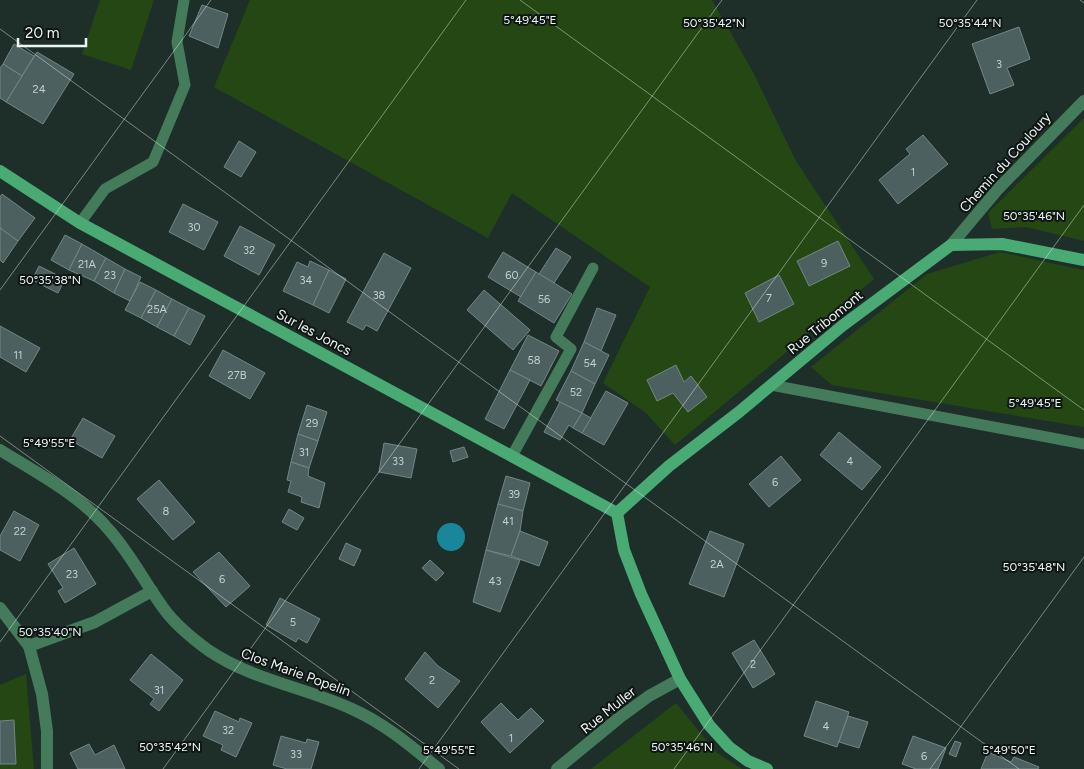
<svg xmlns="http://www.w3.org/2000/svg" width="1084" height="769" viewBox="0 0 1084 769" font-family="Figtree,sans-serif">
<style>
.green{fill:#244713}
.water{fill:#19879b}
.building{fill:#4c605f;stroke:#728786}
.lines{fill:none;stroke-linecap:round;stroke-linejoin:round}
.lane{stroke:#447c5b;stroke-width:11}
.street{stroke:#447c5b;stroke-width:12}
.secondary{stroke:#4aaa74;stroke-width:12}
.ticks{fill:none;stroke:#ebf6f2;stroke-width:1;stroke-opacity:0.45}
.labels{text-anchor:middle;stroke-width:4;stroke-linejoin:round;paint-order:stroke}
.number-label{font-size:11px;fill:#c3d0cd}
.street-label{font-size:14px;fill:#ebf6f2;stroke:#0e1513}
.ticks-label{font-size:12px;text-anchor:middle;fill:#ebf6f2;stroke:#0e1513;stroke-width:4;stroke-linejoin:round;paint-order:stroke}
</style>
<rect width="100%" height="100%" fill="#1e2f2a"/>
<g class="green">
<path d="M100,0h54l-23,70 -49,-16z"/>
<path d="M250,0h462l41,72 43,89 78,118 -199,166 -29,-32 -43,-30 47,-96 -138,-94 -24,45 -274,-151z"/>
<path d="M1084,118v123l-58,-14 -34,2 -4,-16z"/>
<path d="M1000,252l84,18v157l-252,-42 -21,-18 116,-93z"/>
<path d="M26,674l8,95h-34v-84z"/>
<path d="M676,703l40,49 26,17h-151z"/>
</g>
<circle class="water" cx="451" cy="537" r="14"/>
<g class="building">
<path d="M202,5l26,9 -10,34 -29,-12z"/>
<path d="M1019,27l11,32 -23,9 7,17 -24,9 -18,-50z"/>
<path d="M14,44l20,12 -12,20 -19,-12z"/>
<path d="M37,52l37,22 -31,50 -37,-22z"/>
<path d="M3,64l19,12 -16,26 -6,-4v-30z"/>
<path d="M923,135l25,29 -50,40 -19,-24 31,-26 -4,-5z"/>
<path d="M239,141l17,11 -15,25 -17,-10z"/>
<path d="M2,194l33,24 -17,23 -18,-13v-31z"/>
<path d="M183,204l35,18 -14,28 -35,-18z"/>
<path d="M240,226l35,19 -16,30 -35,-19z"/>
<path d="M0,228l18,13 -15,22 -3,-3z"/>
<path d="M65,235l17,9 -13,26 -18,-10z"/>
<path d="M838,241l12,25 -41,20 -12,-25z"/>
<path d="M82,244l24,14 -12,23 -25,-11z"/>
<path d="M556,248l15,9 -17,26 -15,-9z"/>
<path d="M503,252l33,20 -15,25 -33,-20z"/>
<path d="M384,253l27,15 -34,63 -11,-6 -3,5 -16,-8z"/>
<path d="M106,258l19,11 -11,24 -20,-12z"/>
<path d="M310,261l19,9 -16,35 -30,-14 14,-29 11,5z"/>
<path d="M39,266l26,13 -7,14 -26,-13z"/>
<path d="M125,269l16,8 -11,24 -16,-8z"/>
<path d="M329,270l17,9 -17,34 -16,-8z"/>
<path d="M536,272l36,22 -18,29 -36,-22z"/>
<path d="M779,275l15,29 -35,18 -14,-29z"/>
<path d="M140,282l16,8 -15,28 -16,-8z"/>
<path d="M156,290l16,9 -15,28 -16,-9z"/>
<path d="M484,290l46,40 -17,20 -46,-40z"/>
<path d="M172,299l17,9 -15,28 -17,-9z"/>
<path d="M189,308l16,8 -15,29 -16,-9z"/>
<path d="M597,308l19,7 -15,36 -17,-9z"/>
<path d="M0,326l40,22 -14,24 -26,-15z"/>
<path d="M528,335l31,16 -18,35 -31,-16z"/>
<path d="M584,342l25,13 -14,29 -24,-13z"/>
<path d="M223,350l42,23 -15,26 -41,-23z"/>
<path d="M676,365l8,17 7,-6 16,21 -19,15 -15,-19 -16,8 -10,-21z"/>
<path d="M510,370l20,10 -26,49 -19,-10z"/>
<path d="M571,371l24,13 -13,29 -26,-13z"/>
<path d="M606,391l22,12 -24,42 -22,-12z"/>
<path d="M560,402l22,11 -9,15 -4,-3 -9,15 -16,-8z"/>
<path d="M307,405l20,7 -9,29 -20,-7z"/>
<path d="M582,413l9,5 -9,15 -9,-5z"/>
<path d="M83,418l32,18 -13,22 -32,-18z"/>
<path d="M839,432l42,35 -19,23 -42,-35z"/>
<path d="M298,434l20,7 -9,27 -18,-6z"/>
<path d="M384,443l33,6 -6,29 -32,-6z"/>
<path d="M464,447l4,10 -15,5 -3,-11z"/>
<path d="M781,456l20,24 -32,27 -20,-23z"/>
<path d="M291,462l18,6 -1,8 17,7 -6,25 -18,-6 1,-5 -14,-5 3,-11 -4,-1z"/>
<path d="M506,476l24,7 -7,28 -25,-7z"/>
<path d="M159,480l36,42 -22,18 -36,-41z"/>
<path d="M498,504l25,7 -3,20 -9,25 -25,-6z"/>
<path d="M289,509l15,9 -7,12 -15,-8z"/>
<path d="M14,511l25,14 -19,36 -20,-11v-14z"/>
<path d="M520,531l28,11 -9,24 -28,-10z"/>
<path d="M710,531l34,13 -20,53 -35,-13z"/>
<path d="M346,543l15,7 -7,16 -15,-7z"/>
<path d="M74,548l22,36 -31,19 -7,-12 5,-3 -15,-24z"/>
<path d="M486,550l34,10 -20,52 -27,-10z"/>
<path d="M219,552l31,34 -24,21 -33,-35z"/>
<path d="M430,560l14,13 -8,8 -14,-13z"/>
<path d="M280,598l40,21 -13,24 -9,-5 -2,4 -30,-17z"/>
<path d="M754,640l21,34 -22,14 -21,-35z"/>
<path d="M425,652l13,14 22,15 -22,27 -33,-29z"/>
<path d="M151,654l32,26 -24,31 -9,-7 4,-5 -24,-19z"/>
<path d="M816,701l33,11 -12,35 -33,-11z"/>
<path d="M501,703l17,17 13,-12 13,13 -34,32 -29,-31z"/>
<path d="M215,711l24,11 1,-4 12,5 -16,34 -15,-7 2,-5 -20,-9z"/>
<path d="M848,716l20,6 -9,26 -20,-6z"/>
<path d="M14,720l2,44h-16v-43z"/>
<path d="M281,736l25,7 1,-4 12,3 -8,27h-24l-14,-4z"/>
<path d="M913,736l33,12 -8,21h-22l-14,-5z"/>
<path d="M955,741l6,2 -5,14 -7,-3z"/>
<path d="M89,744l6,11 19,-10 11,24h-47l-8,-16z"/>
<path d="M988,752l23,10 3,-5 25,10 -1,2h-57z"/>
</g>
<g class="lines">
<g class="lane">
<path d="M80,223l25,-34 48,-27 32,-77 -8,-43 7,-42"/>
<path d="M771,385l313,59"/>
<path d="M512,456l59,-107 -15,-12 37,-69"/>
</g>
<g class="street">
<path d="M951,245l47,-56 86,-88"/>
<path d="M0,450c39,24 80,45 110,81 21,24 35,52 54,78 11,15 29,30 44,41 44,30 96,37 144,59 32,14 60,38 87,60"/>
<path d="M0,608l29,38 66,-24 57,-31"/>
<path d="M29,646l13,48 5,37v38"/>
<path d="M557,769l62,-51 30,-22 31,-17"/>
</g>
<g class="secondary">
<path d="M0,171l80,52 537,290"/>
<path d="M617,513l52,-47 70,-54 103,-86 109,-81 51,-1 82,16"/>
<path d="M617,513l7,37 17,44 39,85 29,46 20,22 19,14 19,8"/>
</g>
</g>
<path class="ticks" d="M520,0l564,410M1080,0l4,3M0,29l1019,740M0,290l211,-290M0,436l459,333M0,642l466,-642M163,769l559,-769M419,769l558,-769M674,769l410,-564M930,769l154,-212"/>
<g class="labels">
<g class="number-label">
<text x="999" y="68">3</text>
<text x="39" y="93">24</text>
<text x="913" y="176">1</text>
<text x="194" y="231">30</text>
<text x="249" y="254">32</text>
<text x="824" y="267">9</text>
<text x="87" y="268">21A</text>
<text x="110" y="279">23</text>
<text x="512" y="279">60</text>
<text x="306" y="284">34</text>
<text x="379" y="299">38</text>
<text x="769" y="302">7</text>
<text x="544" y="303">56</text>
<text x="157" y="313">25A</text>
<text x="18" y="359">11</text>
<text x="534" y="364">58</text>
<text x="590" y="367">54</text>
<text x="237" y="379">27B</text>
<text x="576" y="396">52</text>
<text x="312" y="427">29</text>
<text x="304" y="456">31</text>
<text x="398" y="465">33</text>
<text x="850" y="465">4</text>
<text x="775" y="486">6</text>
<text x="514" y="498">39</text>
<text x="166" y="515">8</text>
<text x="508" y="525">41</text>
<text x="20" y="535">22</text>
<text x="717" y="568">2A</text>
<text x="72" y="578">23</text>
<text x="222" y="583">6</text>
<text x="495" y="585">43</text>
<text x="293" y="626">5</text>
<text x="753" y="668">2</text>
<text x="432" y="684">2</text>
<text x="159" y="694">31</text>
<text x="826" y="730">4</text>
<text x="228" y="734">32</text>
<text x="511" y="742">1</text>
<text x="296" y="758">33</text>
<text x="924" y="760">6</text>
</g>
<g class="street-label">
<text transform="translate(1005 162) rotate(-48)" y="5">Chemin du Couloury</text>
<text transform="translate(825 322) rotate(-39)" y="5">Rue Tribomont</text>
<text transform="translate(314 332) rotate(28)" y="5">Sur les Joncs</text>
<text transform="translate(296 672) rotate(20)" y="5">Clos Marie Popelin</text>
<text transform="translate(608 710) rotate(-39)" y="5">Rue Muller</text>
</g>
</g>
<g class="ticks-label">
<text x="530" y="24">5°49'45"E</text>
<text x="714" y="27">50°35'42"N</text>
<text x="970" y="27">50°35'44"N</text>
<text x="1034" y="220">50°35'46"N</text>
<text x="50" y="284">50°35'38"N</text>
<text x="1035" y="407">5°49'45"E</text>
<text x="49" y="447">5°49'55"E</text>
<text x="1034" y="571">50°35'48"N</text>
<text x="50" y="636">50°35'40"N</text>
<text x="170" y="751">50°35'42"N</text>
<text x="682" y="751">50°35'46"N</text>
<text x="449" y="754">5°49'55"E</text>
<text x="1009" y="754">5°49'50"E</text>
</g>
<path d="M18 38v8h68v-8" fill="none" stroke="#ebf6f2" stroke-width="2.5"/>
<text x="25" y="38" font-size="15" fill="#ebf6f2" stroke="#0e1513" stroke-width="4" paint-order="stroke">20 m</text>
</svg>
